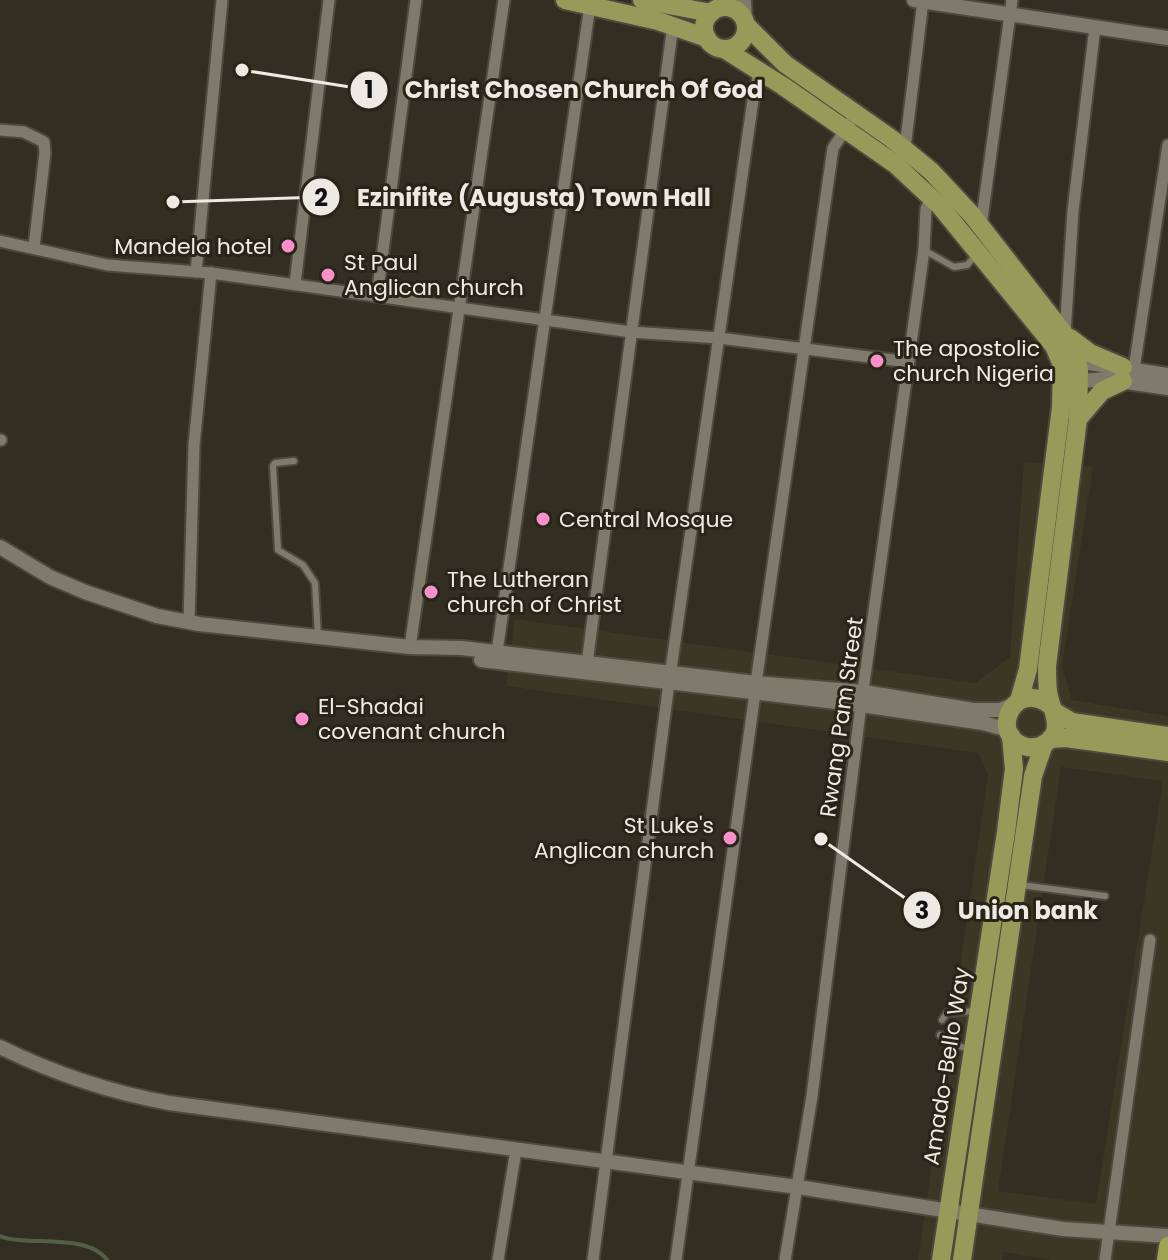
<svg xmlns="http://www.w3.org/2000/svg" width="1168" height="1260" viewBox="0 0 1168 1260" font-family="Poppins,sans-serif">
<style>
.built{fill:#3c3624;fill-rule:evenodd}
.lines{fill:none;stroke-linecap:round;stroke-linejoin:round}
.stream{stroke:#535f45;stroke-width:4}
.service-casing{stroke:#4c493f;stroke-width:10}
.minor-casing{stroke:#4c493f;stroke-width:15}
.tertiary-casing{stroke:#4c493f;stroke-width:18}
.primary-casing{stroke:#4c493f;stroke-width:22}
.trunk-casing{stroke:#4c493f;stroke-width:22}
.service{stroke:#7f7a6c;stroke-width:6}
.minor{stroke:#7f7a6c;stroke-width:11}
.tertiary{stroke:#7f7a6c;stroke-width:14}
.primary{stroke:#989a5a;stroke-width:18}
.trunk{stroke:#a0a454;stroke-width:18}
.poi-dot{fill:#f890cb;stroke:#282418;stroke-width:3}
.labels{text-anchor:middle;stroke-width:6;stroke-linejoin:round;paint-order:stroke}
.poi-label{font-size:22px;fill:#eceae2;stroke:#282418;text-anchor:start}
.street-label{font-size:22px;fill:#eceae2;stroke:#282418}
.leader{fill:none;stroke:#eceae2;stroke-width:3}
.callout-dot{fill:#eceae2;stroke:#282418;stroke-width:3}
.mark-label{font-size:24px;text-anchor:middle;font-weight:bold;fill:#111}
.callout-label{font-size:24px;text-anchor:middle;font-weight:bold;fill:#eceae2;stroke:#282418;stroke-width:6;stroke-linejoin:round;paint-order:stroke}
</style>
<rect width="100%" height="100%" fill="#322e22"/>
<path class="built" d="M1024,462l69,5 -31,199 10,34 96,16v544h-116l-48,-8 -2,8h-84l70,-486 -10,-21 -472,-67 9,-67 460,64 35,-26zM1061,767l102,14 -67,423 -98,-13z"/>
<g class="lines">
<path class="stream" d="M0,1236c26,11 87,-4 107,24"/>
<defs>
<g id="service">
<path d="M924,250l30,17 13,-2 8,-9"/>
<path d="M294,461l-19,2 -2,3 5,84 25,15 12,18 3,54"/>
<path d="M1021,885l84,11"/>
<path d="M942,1020l5,-7 28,-2"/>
<path d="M940,1035l9,8 20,6"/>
</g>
<g id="minor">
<path d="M0,130l24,2 20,10 1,11 -11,94"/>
<path d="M905,148l18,-147"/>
<path d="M981,226l31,-226"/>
<path d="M0,241l107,24 104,8 420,59 88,6 190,24"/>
<path d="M196,272l26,-272"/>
<path d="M295,284l34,-284"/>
<path d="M377,296l39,-296"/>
<path d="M1065,333l8,-122 22,-184"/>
<path d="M1134,369l34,-224"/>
<path d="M0,440h1"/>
<path d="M189,622l5,-177 17,-172"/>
<path d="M410,647l94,-647"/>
<path d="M497,652l93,-647"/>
<path d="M587,663l86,-638"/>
<path d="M756,683l77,-535 23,-34"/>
<path d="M498,1260l18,-110"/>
<path d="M593,1260l76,-577 85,-590 6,-22"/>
<path d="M676,1260l79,-567"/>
<path d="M785,1260l27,-164 49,-391 63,-455 2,-41 6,-13"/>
<path d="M1105,1260l45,-320"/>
</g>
<g id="tertiary">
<path d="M744,0l1,23"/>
<path d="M914,0l254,38"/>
<path d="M1070,360l98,15"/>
<path d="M1069,382l37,-3 62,9"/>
<path d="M0,547l50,30 35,15 72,24 42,8 211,23 52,1 294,35 108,9 109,18h27l13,-5"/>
<path d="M481,660l380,45 122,18 25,7"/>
<path d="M0,1047c55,27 109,45 169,56l629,84 265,42 105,7"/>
</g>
<g id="primary">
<path d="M565,0l93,21 49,17"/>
<path d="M642,0l69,13"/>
<circle cx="725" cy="28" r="21"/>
<path d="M746,25l39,39 107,75 39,32 41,44 101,130 6,25 -1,49 -31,247c0,8 0,17 1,25 2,18 18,38 -2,52 -6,4 -12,5 -19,4 -40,-9 -14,-71 24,-41"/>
<path d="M724,49l59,37 112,78 45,42 114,140 8,19 -1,42 -33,262 -9,32"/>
<path d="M1070,338l20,15 33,14"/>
<path d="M1078,419l24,-28 21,-10"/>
<path d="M1055,712l17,10 96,14"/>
<path d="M1050,739l16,-1 102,14"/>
<path d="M941,1260l65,-428 8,-63 -3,-33"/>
<path d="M962,1260l71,-484 11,-32"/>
</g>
<path id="trunk" d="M1166,1260l2,-14"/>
</defs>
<use href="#service" class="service-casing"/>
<use href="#minor" class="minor-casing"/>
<use href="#tertiary" class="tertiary-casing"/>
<use href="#primary" class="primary-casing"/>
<use href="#trunk" class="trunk-casing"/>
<use href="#service" class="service"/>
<use href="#minor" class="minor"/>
<use href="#tertiary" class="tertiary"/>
<use href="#primary" class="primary"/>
<use href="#trunk" class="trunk"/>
</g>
<g class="poi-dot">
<circle cx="288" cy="246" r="8"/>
<circle cx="328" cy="275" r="8"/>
<circle cx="877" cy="361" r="8"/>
<circle cx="543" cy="519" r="8"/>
<circle cx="431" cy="592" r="8"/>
<circle cx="302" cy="719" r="8"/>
<circle cx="730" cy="838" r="8"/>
</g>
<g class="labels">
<g class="poi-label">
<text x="272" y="254" text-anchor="end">Mandela hotel</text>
<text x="344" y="270">St Paul<tspan x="344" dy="25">Anglican church</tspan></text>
<text x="893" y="356">The apostolic<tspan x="893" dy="25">church Nigeria</tspan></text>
<text x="559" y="527">Central Mosque</text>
<text x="447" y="587">The Lutheran<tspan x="447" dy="25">church of Christ</tspan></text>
<text x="318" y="714">El-Shadai<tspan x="318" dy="25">covenant church</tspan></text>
<text x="714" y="833" text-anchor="end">St Luke's<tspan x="714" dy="25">Anglican church</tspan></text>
</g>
<g class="street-label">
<text transform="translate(841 717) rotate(-82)" y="8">Rwang Pam Street</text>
<text transform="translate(946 1066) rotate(-81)" y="8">Amado-Bello Way</text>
</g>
</g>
<path class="leader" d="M242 70L369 90M173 202L321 197M821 839L922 910"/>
<g class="callout-dot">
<circle cx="242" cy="70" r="8"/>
<circle cx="173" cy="202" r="8"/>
<circle cx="821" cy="839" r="8"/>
<circle cx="369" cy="90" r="20"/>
<circle cx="321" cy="197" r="20"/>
<circle cx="922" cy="910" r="20"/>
</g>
<g class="mark-label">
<text x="369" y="98">1</text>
<text x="321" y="206">2</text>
<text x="922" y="919">3</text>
</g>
<g class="callout-label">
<text x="584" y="98">Christ Chosen Church Of God</text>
<text x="534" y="206">Ezinifite (Augusta) Town Hall</text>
<text x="1028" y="919">Union bank</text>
</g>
</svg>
